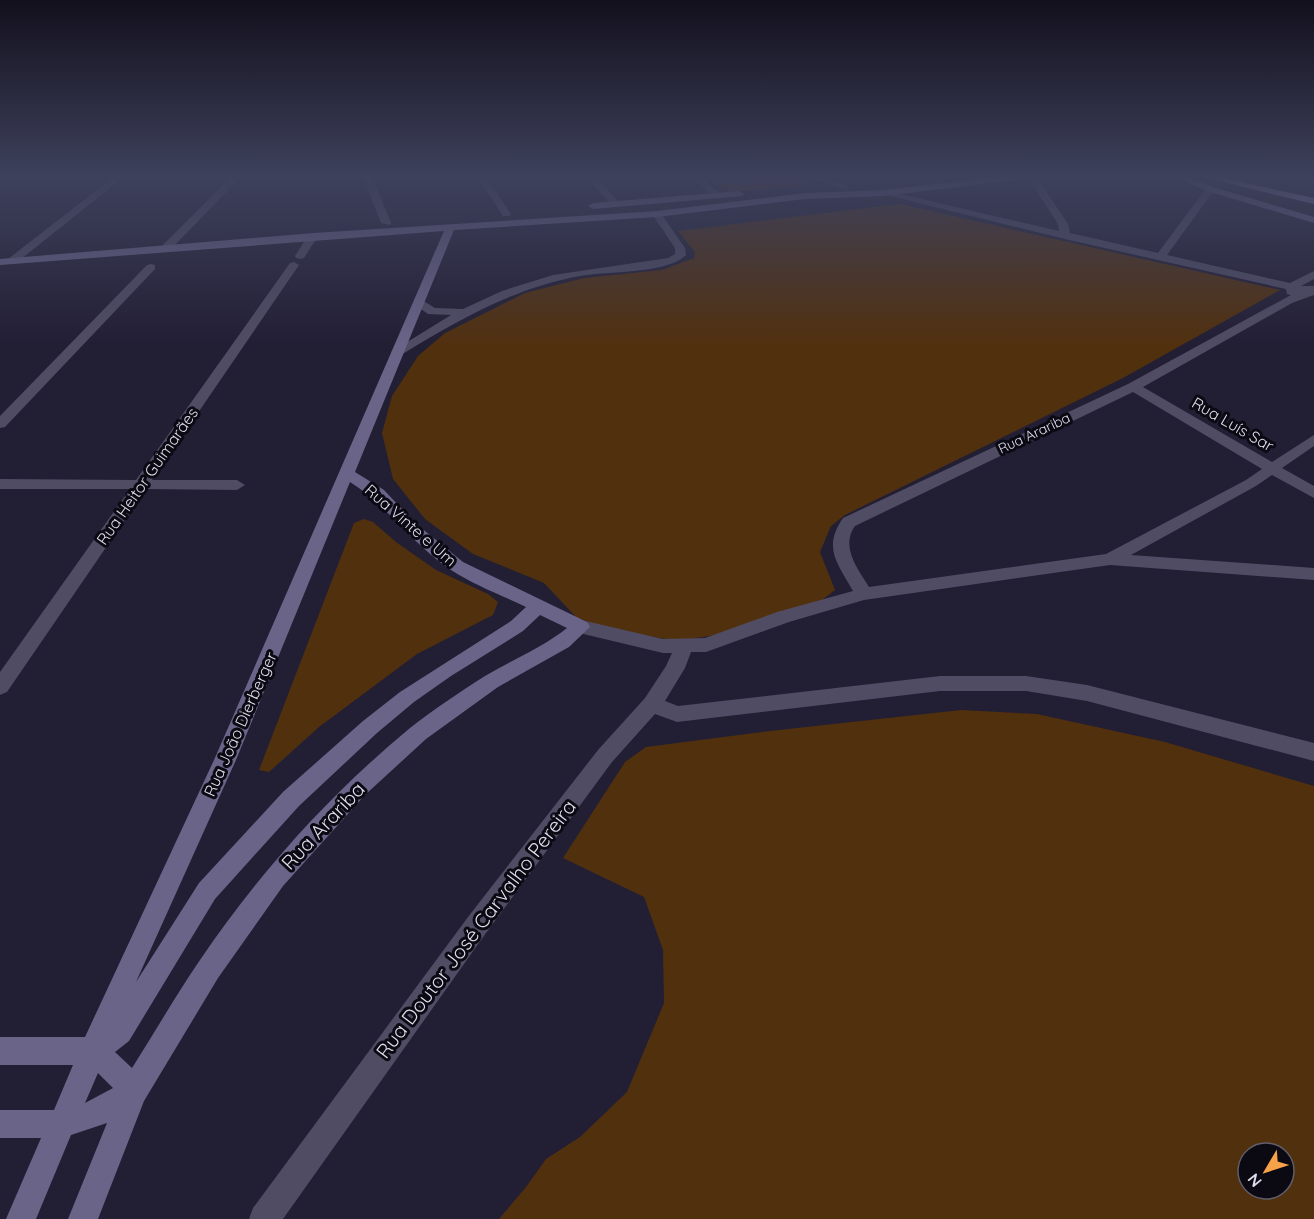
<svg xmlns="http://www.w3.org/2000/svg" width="1314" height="1219" viewBox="0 0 1314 1219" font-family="Quicksand,sans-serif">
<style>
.green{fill:#51300e;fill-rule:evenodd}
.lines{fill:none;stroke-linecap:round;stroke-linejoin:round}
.street{fill:#504c64;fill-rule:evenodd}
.secondary{fill:#6a6489;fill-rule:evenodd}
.highway{fill:#9186bf;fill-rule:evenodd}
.labels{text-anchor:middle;stroke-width:6;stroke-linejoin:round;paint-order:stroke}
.far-street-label{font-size:14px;fill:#dfddec;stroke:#0b0a13}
.street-label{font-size:16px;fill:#dfddec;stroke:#0b0a13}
.near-street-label{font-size:20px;fill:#dfddec;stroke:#0b0a13}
</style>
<rect width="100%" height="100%" fill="#221e34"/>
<g class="green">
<path d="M706,176h89l11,3v4l-5,4 -70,4 -12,-4z"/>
<path d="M900,204l380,86 -157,88 -278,137 -14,11 -11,26 15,38 -13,10 -106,35 -39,6 -74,-13 -27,-11 -32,-34 -71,-29 -48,-35 -32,-40 -11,-46 10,-37 26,-40 27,-23 80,-40 59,-15 78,-8 32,-12 1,-6 -17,-21z"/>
<path d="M364,519l9,3 23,20 40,28 52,24 10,8 -5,13 -76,39 -98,73 -50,45 -10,-2 95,-247z"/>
<path d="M961,710l76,4 128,28 149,44v433h-815l27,-32 20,-28 34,-22 47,-45 37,-89 -1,-53 -19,-53 -81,-39 62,-96 21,-15 124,-16zM1248,1153h36v36h-36z"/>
</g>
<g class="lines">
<g class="street">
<path d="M0,176h9l-9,6z"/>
<path d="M115,176h10l-109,87h-8v-4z"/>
<path d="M232,176h10l-72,74h-8v-4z"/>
<path d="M363,176h9l19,47 -1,2 -9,-2z"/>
<path d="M477,176h8l26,38 -2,2h-6z"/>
<path d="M585,176h9l25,26v4h-6z"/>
<path d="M691,176h9l22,19 -8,2z"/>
<path d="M800,176h14l35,10 -5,3z"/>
<path d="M1027,176h9l32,48 2,9 88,20 49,-66h6l2,2 -48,66 123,28 24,-12v8l-13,7h13v9l-22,8 -149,84 129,75 42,-27v11l-32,22 32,18v12l-42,-23 -16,11 -125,69 183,13v12l-204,-15 -246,35 -75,22 -83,30h-15l-6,16 -20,33 13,5 262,-30h86l61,9 227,58v18l-227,-60 -61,-10h-86l-263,31 -22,-8 -43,48 -126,171 -203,286h-34l4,-11 215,-291 130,-167 47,-52 21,-32 6,-13h-9l-88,-21 -3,-5 3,-5 6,-2 82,19 42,-1 72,-26 76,-21c-15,-27 -31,-43 -10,-73l285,-134 163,-89 -4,-1 -1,-5 -221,-50 -187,-46 5,-3 176,41 -1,-7zM1133,392l129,77 -16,11 -140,74 -237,33c-11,-18 -29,-40 -14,-61z"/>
<path d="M654,212h6l25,36 1,7c-18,19 -79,16 -106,21 -66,12 -122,44 -179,79l-4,1 -6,-4 60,-37 -23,-1 -14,-10v-4h8l13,8 28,1 39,-18 51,-16 115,-17 7,-4v-6l-23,-34z"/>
<path d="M313,233l5,3 -14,22 -4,1 -4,-1 -1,-2 14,-22z"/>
<path d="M294,262l5,3 -147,215h85l8,5 -8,5 -91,-1 -139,203 -7,3v-23l130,-183h-130v-10l136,1 154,-217z"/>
<path d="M151,264l4,1v4l-150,158 -5,1v-12l147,-151z"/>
</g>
<g class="secondary">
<path d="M1005,176h24l-5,3 -141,17 -78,3 -148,18 -203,13 -99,242 29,18 30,32 49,40 124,60 3,5 -21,20 -71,40 -72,52 -61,56 -82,91 -65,92 -74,123 -46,118h-30l39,-96 -36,12 -35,84h-30l35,-81h-41v-28h54l19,-45h-73v-28h85l129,-277 230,-529 -444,34v-6l313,-26 344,-22 148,-18 78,-3zM350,482c38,24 63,63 101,88 23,15 50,25 75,37l-15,14 -111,71 -37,29 -80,71 -84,91 -63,99 100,-222zM540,615l27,13c-25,20 -55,32 -82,48 -25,16 -52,34 -75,52 -81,67 -151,145 -210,232 -24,35 -45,72 -68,108l-17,-16 14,-11 86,-142 84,-93 78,-73 37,-31 37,-26 72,-45zM98,1073l15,15 -28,15z"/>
<path d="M1173,176h12l28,11 101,30v6l-107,-32z"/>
<path d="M739,191l5,3 -2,2 -149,13 -5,-3 5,-3z"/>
</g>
<path class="highway" d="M1198,176h15l101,22v6z"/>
</g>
<linearGradient id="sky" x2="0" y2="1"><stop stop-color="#13101d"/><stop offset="0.51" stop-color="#3e415c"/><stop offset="1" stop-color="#3e415c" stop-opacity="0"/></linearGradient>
<rect width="1314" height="346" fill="url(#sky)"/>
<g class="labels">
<g class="far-street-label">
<text transform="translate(1034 433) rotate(-25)" y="5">Rua Arariba</text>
</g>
<g class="street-label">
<text transform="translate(1233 424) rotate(30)" y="6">Rua Luís Sar</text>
<text transform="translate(147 476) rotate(-55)" y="6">Rua Heitor Guimarães</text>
<text transform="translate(411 525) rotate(41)" y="6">Rua Vinte e Um</text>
<text transform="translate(240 724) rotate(-66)" y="6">Rua João Dierberger</text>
</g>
<g class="near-street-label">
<text transform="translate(323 826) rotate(-47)" y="7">Rua Arariba</text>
<text transform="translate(476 929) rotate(-53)" y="7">Rua Doutor José Carvalho Pereira</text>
</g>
</g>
<g transform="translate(1266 1171) rotate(231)"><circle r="28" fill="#0b0a13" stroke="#605e6a" stroke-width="1.5"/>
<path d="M0-4.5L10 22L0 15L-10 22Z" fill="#f7a149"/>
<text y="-9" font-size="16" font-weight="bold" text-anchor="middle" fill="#dfddec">N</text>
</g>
</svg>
